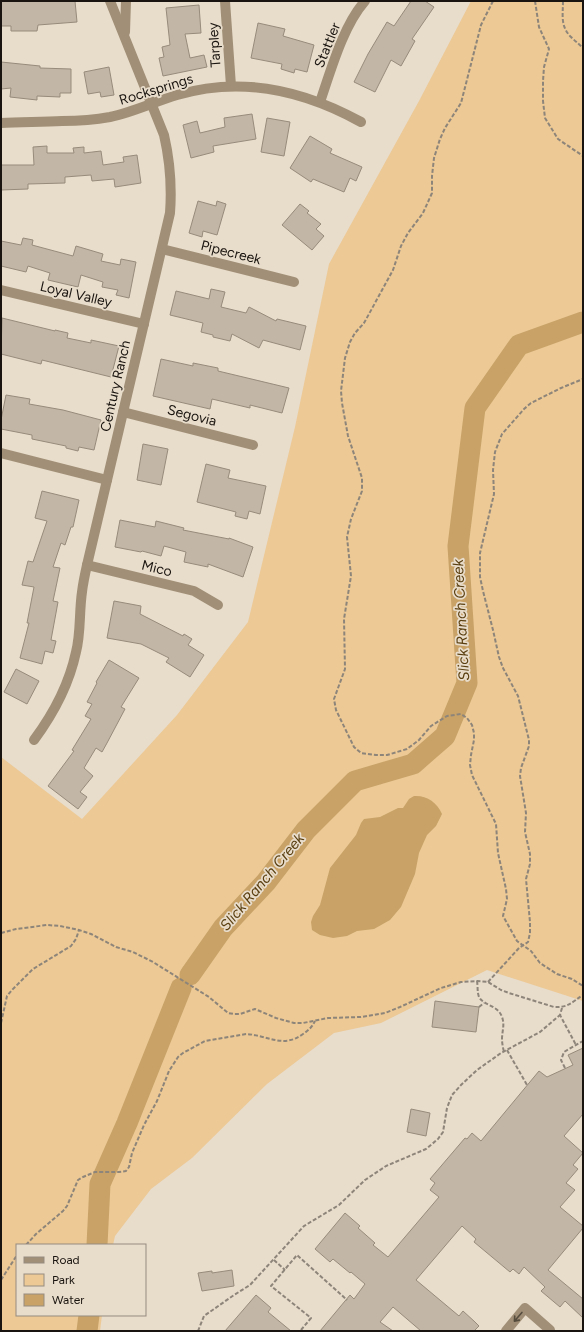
<svg xmlns="http://www.w3.org/2000/svg" width="584" height="1332" viewBox="0 0 584 1332" font-family="Figtree,sans-serif">
<style>
.green{fill:#ecc995}
.water{fill:#c8a267}
.lines{fill:none;stroke-linecap:round;stroke-linejoin:round}
.river{stroke:#c8a267;stroke-width:21}
.building{fill:#c2b6a6;stroke:#978c7c}
.path{stroke:#8e857a;stroke-width:2;stroke-dasharray:4 2;stroke-linecap:butt}
.minor{stroke:#a19077;stroke-width:10}
.oneway{stroke:#564c3e}
.labels{text-anchor:middle;stroke-width:3.5;stroke-linejoin:round;paint-order:stroke}
.street-label{font-size:14px;fill:#19140f;stroke:#e8dccb}
.water-label{font-size:15px;font-style:italic;fill:#593e0f;stroke:#e8dccb}
</style>
<rect width="100%" height="100%" fill="#e8dccb"/>
<path class="green" d="M471,1h112v1000l-96,-31 -106,53 -47,10 -67,51 -75,74 -41,31 -36,47 -2,9h-96v70h85l-2,16h-99v-574l81,62 95,-104 71,-93 47,-195 34,-163 90,-163z"/>
<path class="water" d="M414,796c12,-1 23,6 28,18l-6,12 -9,9 -8,18 -4,21 -14,33 -11,13 -16,9 -17,2 -10,5 -14,2 -13,-3 -8,-5 -1,-8 2,-6 7,-11 10,-37 26,-33 5,-12 3,-4 16,-2 18,-9h5l6,-9z"/>
<g class="lines">
<g class="river">
<path d="M190,975l33,-47 43,-46 40,-52 49,-49 58,-17 32,-28 22,-53 -9,-137 17,-138 44,-63 64,-23"/>
<path d="M97,1245l3,-61 27,-61 54,-135"/>
<path d="M87,1331l2,-16"/>
</g>
</g>
<g class="building">
<path d="M1,1h74l2,21 -39,3 -1,6h-26v-5h-10z"/>
<path d="M411,1h14l9,6 -22,32 3,2 -14,25 -10,-6 -16,32 -21,-10 14,-28 19,-32 7,4z"/>
<path d="M199,5l2,28 -16,1 5,24 14,-3 3,12 -44,9 -4,-18 5,-1 -2,-10 8,-2 -4,-37z"/>
<path d="M258,23l27,6 -2,7 31,9 -7,27 -12,-3 -1,4 -13,-4 1,-5 -31,-6z"/>
<path d="M1,62l39,4v2l31,1v24h-11v4l-23,-1v4l-27,-3 1,-9 -10,1z"/>
<path d="M109,67l5,28 -13,2 -1,-5 -12,2 -4,-22z"/>
<path d="M252,114l4,25 -43,7 1,6 -23,6 -8,-33 14,-4 3,12 25,-6 -1,-9z"/>
<path d="M267,118l23,4 -6,34 -23,-4z"/>
<path d="M310,136l22,13 -2,4 32,14 -6,14 -6,-3 -6,14 -31,-13 -2,3 -21,-14z"/>
<path d="M47,146v7h27l-1,-5 11,-1v6l17,-2 2,14 21,-3 -1,-5 14,-2 4,28 -26,4 -1,-8 -22,2 -1,-6 -26,2v6l-37,1v5l-27,1v-25h33l-1,-18z"/>
<path d="M198,201l18,5 1,-5 9,3 -9,31 -14,-4 -1,6 -13,-4z"/>
<path d="M300,204l9,7 -2,2 14,11 -5,5 8,7 -12,14 -30,-25z"/>
<path d="M23,238l10,2 -1,5 41,11 3,-10 27,8 -2,7 19,4 1,-6 15,3 -7,36 -13,-3 2,-5 -16,-3 1,-5 -22,-7 -3,12 -30,-7 2,-7 -22,-7 -2,6 -25,-6v-25l20,4z"/>
<path d="M211,289l14,3 -4,15 25,6 3,-6 27,14 1,-2 29,7 -6,24 -37,-10 -4,8 -27,-14 -2,7 -17,-4v-2l-12,-3 2,-9 -33,-8 6,-24 33,8z"/>
<path d="M2,318l53,13v-1l13,3 -1,5 24,5v-3l28,6 -8,31 -69,-17 -1,4 -40,-10z"/>
<path d="M161,359l32,7v-3l25,5v3l71,17 -7,25 -32,-8v3l-38,-9 -2,10 -57,-13z"/>
<path d="M6,395l24,4 -1,5 34,6 38,10 -7,30 -15,-3 -1,4 -12,-3v-2l-34,-7v-4l-31,-6v-9z"/>
<path d="M143,444l25,5 -7,36 -24,-5z"/>
<path d="M206,464l24,6 -2,8 38,8 -6,28 -11,-3 -2,8 -12,-3 1,-4 -39,-10z"/>
<path d="M42,491l37,9 -6,27h-2l-6,18 -4,-2 -8,24 7,1 -7,33 5,1 -7,38 5,1 -3,12 -8,-2 -3,13 -22,-6 9,-35h-2l7,-36 -12,-2 6,-24 5,1 14,-41 -12,-3z"/>
<path d="M120,520l35,7 1,-6 28,7 -1,2 46,9v-1l24,9 -10,30 -35,-13v3l-24,-5 2,-10 -22,-6 -3,10 -19,-5 -1,1 -26,-5z"/>
<path d="M114,601l27,5 -1,8 43,22 1,-2 8,5 -4,6 16,10 -14,22 -24,-15 3,-4 -28,-14 -34,-6z"/>
<path d="M109,660l30,18 -18,29 4,2 -18,34 -5,9 -6,-4 -12,20 9,8 -13,16 7,5 -9,12 -30,-23 26,-35 -2,-1 19,-31 -6,-3 7,-12 -5,-2 10,-19 -1,-1z"/>
<path d="M16,669l23,12 -12,23 -23,-12z"/>
<path d="M435,1001l44,6 -3,25 -44,-5z"/>
<path d="M583,1048v66l-19,22 19,17 -10,12 5,4 -12,14 9,7 -15,17 23,19v2l-35,42 35,29v19l-18,-17 -5,6 -19,-16 4,-4 -21,-20 -5,7 -6,-5 -3,3 -36,-30 2,-3 -14,-13 -46,54 43,36 4,-5 12,11 4,4 -5,5h-53l-28,-24 -13,15 13,9h-73l30,-36 4,4 11,-15 -14,-12 -1,1 -17,-14 -3,3 -15,-13 30,-36 15,13 -2,2 17,15 -2,2 15,12 51,-60 -9,-7 5,-7 -5,-4 35,-41 2,1 5,-6 9,8 58,-70 8,6 26,-12 -5,-10z"/>
<path d="M411,1109l19,4 -4,23 -19,-4z"/>
<path d="M232,1270l2,16 -32,5 -4,-18 14,-2v2z"/>
<path d="M256,1295l15,13 -3,4 23,19h-66z"/>
</g>
<g class="lines">
<g class="path">
<path d="M493,1l-12,24 -20,78 -16,25 -5,11 -6,19 -2,18v17l-9,20 -15,20 -7,13 -8,24 -24,44 -5,9 -9,10 -5,9 -5,16 -4,33 1,12 6,33 14,42v13l-11,28 -4,18 4,39 -7,43 1,50 -11,30 2,11 18,37 7,6 15,2h11l20,-6 12,-9 12,-14 16,-10 14,-2 6,4 5,7 2,8v7l-3,15 -1,10 2,10 24,49 2,29 8,36 1,10 -4,17 14,25 14,10 9,12 17,11 15,5 11,7"/>
<path d="M535,1l4,26 10,22 -5,18 -1,14v20l2,17 13,21 25,17"/>
<path d="M563,1c0,14 -3,25 8,36 4,4 8,7 12,11"/>
<path d="M1,933l15,-4 31,-4 13,1 19,4 12,4 25,13 17,5 20,10 56,35 19,16 6,1h6l15,-5 21,9 18,5h9l25,-5 33,-1 24,-4 15,-6 41,-19 20,-6 16,-1 11,1 13,8 8,3 45,14c14,1 18,-5 29,-12"/>
<path d="M477,981c1,5 0,11 2,16 5,9 19,8 23,20 3,8 0,14 0,22 0,4 1,9 2,13"/>
<path d="M488,982l31,-34 9,-6 2,-9v-11l-4,-43 4,-15v-10l-5,-22 1,-19 -6,-37 1,-8 8,-22v-6l-11,-44 -15,-28 -4,-11 -6,-27 -10,-39 -3,-14v-24l14,-59 -1,-24 2,-18 7,-18 22,-25 7,-6 30,-15 22,-9"/>
<path d="M479,1007l5,-4"/>
<path d="M562,1008l-2,7 16,30"/>
<path d="M1,1023l6,-27 5,-6 21,-21 38,-23 5,-7 3,-9"/>
<path d="M507,1050l20,35"/>
<path d="M565,1068l-4,-8 3,-8 19,-11"/>
<path d="M26,1245l10,-11 27,-23 4,-5 11,-26 5,-3 12,-5h24l7,-1 3,-4 3,-14 12,-28 13,-24 12,-30 9,-14 5,-4 22,-12 41,-7c21,1 37,15 57,0 6,-4 9,-7 12,-13"/>
<path d="M274,1260l11,10"/>
<path d="M1,1280l16,-25"/>
<path d="M301,1330l10,-12 -40,-32 26,-31 50,45"/>
<path d="M198,1331l6,-15 30,-21 16,-10 54,-59 35,-21 26,-25 21,-14 40,-17 12,-10 5,-7 4,-24 5,-13 9,-10 16,-15 24,-17 39,-21 20,-17"/>
</g>
<g class="minor">
<path d="M225,1l6,85"/>
<path d="M125,32l1,-31"/>
<path d="M320,102c11,-32 23,-76 45,-101"/>
<path d="M1,123c20,-1 41,-1 61,-2 16,0 32,-1 48,-4 23,-5 44,-15 67,-22 64,-19 126,-5 184,27"/>
<path d="M162,249l132,33"/>
<path d="M1,290l143,34"/>
<path d="M123,412l130,33"/>
<path d="M1,453l106,27"/>
<path d="M87,565l107,26 24,14"/>
<path d="M34,740c20,-27 35,-55 42,-88 5,-19 3,-40 6,-60 1,-9 3,-18 5,-27l83,-352c2,-27 0,-52 -6,-78l-54,-134"/>
<path d="M506,1331l19,-23 25,22 -1,1"/>
</g>
</g>
<defs><path id="oneway-shaft" d="M-6 0H5M1.5-3L5.5 0L1.5 3" fill="none" stroke-width="1.6" stroke-linecap="round" stroke-linejoin="round"/></defs>
<use class="oneway" href="#oneway-shaft" transform="translate(518 1317) rotate(131)"/>
<g class="labels">
<g class="street-label">
<text transform="translate(214 45) rotate(-94)" y="5">Tarpley</text>
<text transform="translate(327 45) rotate(-68)" y="5">Stattler</text>
<text transform="translate(156 89) rotate(-17)" y="5">Rocksprings</text>
<text transform="translate(231 252) rotate(14)" y="5">Pipecreek</text>
<text transform="translate(76 294) rotate(13)" y="5">Loyal Valley</text>
<text transform="translate(115 386) rotate(-77)" y="5">Century Ranch</text>
<text transform="translate(192 415) rotate(14)" y="5">Segovia</text>
<text transform="translate(157 568) rotate(14)" y="5">Mico</text>
</g>
<g class="water-label">
<text transform="translate(461 620) rotate(-93)" y="5">Slick Ranch Creek</text>
<text transform="translate(262 882) rotate(-50)" y="5">Slick Ranch Creek</text>
</g>
</g>
<rect width="584" height="1332" fill="none" stroke="#19140f" stroke-width="4"/>
<rect x="16" y="1244" width="130" height="72" fill="#e8dccb" stroke="#958c80"/>
<rect x="24" y="1257" width="20" height="6" fill="#a19077" stroke="#958c80"/>
<text x="52" y="1264" font-size="12" fill="#19140f">Road</text>
<rect x="24" y="1274" width="20" height="12" fill="#ecc995" stroke="#958c80"/>
<text x="52" y="1284" font-size="12" fill="#19140f">Park</text>
<rect x="24" y="1294" width="20" height="12" fill="#c8a267" stroke="#958c80"/>
<text x="52" y="1304" font-size="12" fill="#19140f">Water</text>
</svg>
